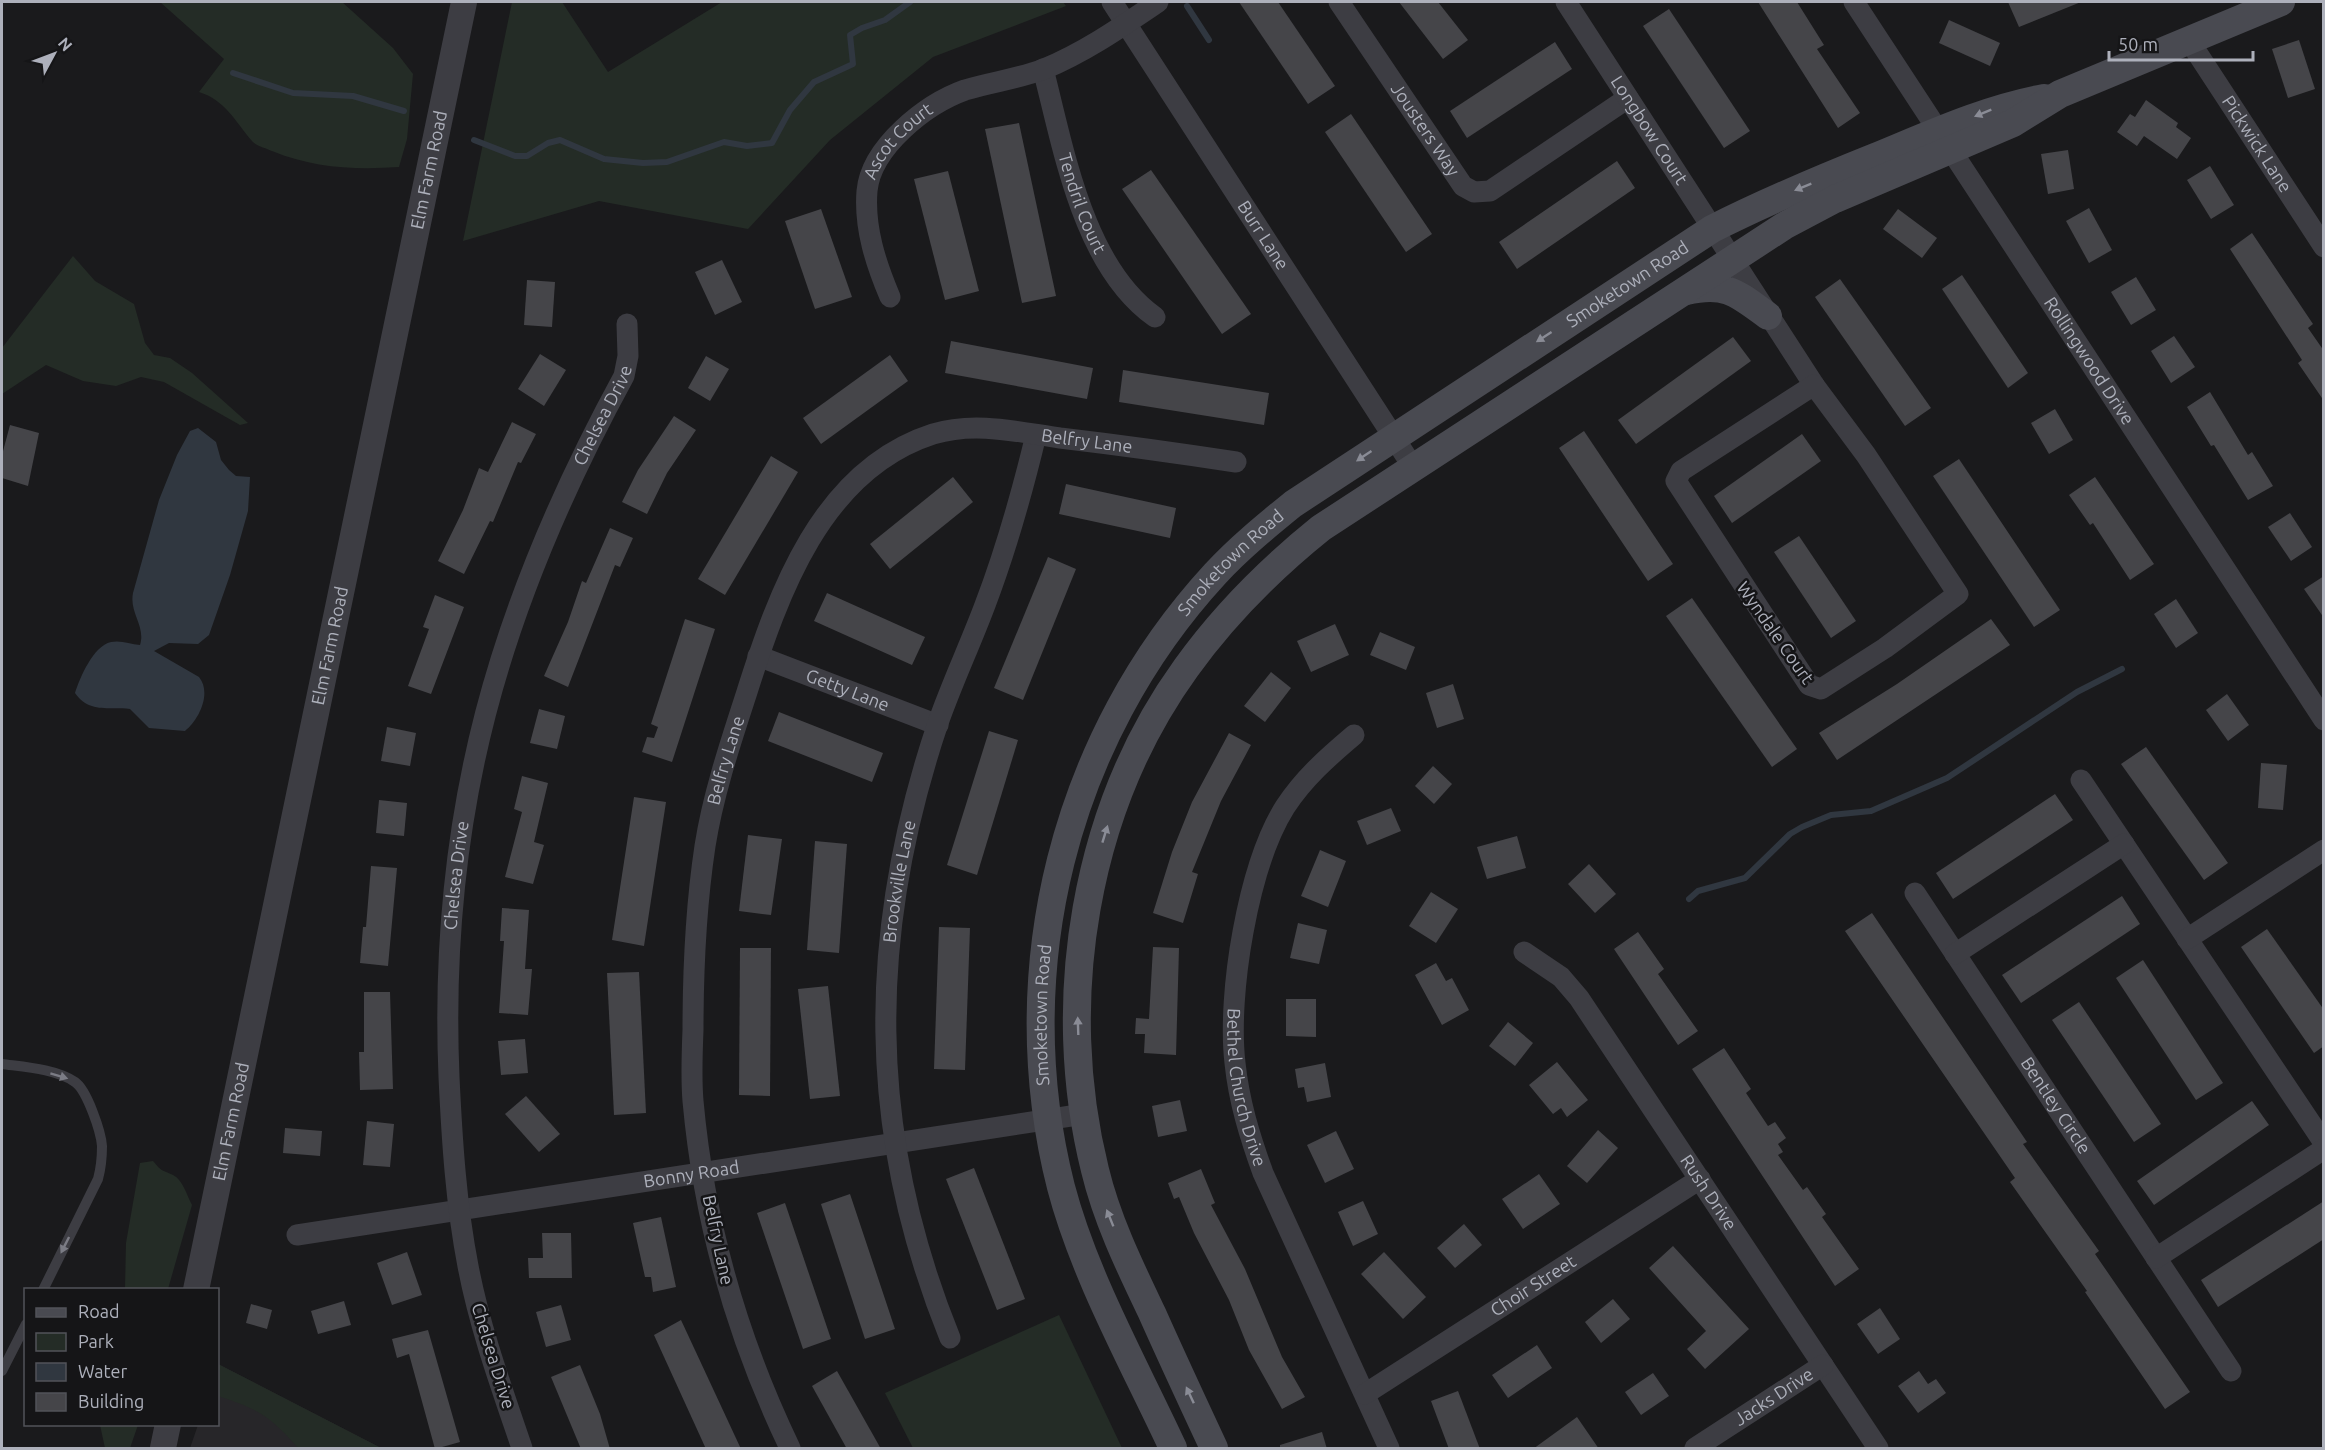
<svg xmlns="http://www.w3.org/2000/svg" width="2325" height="1450" viewBox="0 0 2325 1450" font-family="Ubuntu,sans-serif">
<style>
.built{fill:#272629}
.green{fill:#242c26}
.water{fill:#303740}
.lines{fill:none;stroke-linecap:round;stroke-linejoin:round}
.stream{stroke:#303740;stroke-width:6}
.building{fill:#454549}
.service{stroke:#3d3d43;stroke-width:10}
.minor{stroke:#3d3d43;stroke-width:21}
.tertiary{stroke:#3d3d43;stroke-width:26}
.secondary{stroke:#494a51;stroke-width:28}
.oneway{fill:#8a8c96}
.oneway2{fill:#7b7c85}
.labels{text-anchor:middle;stroke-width:5;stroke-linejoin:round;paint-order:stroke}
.street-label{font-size:18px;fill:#adb0bb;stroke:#151517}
</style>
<rect width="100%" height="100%" fill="#1a1a1c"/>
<path class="built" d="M218,1364l163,84h-191l8,-23 20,-1z"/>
<g class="green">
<path d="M160,2h182l51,46 20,26 -6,65 -8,28c-44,3 -86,1 -127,-16 -6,-3 -16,-5 -20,-10 -17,-20 -27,-41 -53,-49l25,-33z"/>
<path d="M512,2h50l46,70 114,-70h341l3,4 -133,51 -103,83 -82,89 -149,-28 -136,40z"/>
<path d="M73,256l22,25 39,23 11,39 9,12 16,3 22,15 56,50 -8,2 -76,-43 -23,-5 -25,9 -33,-5 -37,-16 -44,29v-46z"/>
<path d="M153,1161c10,12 8,8 20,14 10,5 14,21 19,30l-24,84h-43l1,-46 14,-80z"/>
<path d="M1059,1315l63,133h-209l-28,-55z"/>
<path d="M218,1364l163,84h-83c-28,-32 -40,-39 -80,-52z"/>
<path d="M100,1425h38l-8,23h-25z"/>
</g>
<path class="water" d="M198,428l18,14 5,18 8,10 7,6 14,1 -2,34 -18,64 -21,60 -11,9 -29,-1 -15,8 45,26c13,16 0,43 -14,54l-36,-3 -19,-19c-20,-3 -41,5 -55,-16 5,-15 18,-47 36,-51 10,-2 19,2 29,3 6,-19 -11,-32 -7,-52l26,-93 18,-45 13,-24z"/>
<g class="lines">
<g class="stream">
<path d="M1187,6l22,34"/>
<path d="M233,73l60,20 60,3 51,15"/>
<path d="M474,140l41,16h12l21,-13 12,-3 44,19 39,4 24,-1 57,-20 23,4 25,-3 18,-33 24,-28 39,-18 -3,-29 12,-7 23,-8 25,-18"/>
<path d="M1689,899l9,-8 47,-13 45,-44 12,-7 29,-12 40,-4 76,-33 130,-86 45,-23"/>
</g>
</g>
<g class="building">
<path d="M1239,2h39l57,84 -27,18z"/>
<path d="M1399,2h39l30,38 -25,19z"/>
<path d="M1758,2h39l27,43 -7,4 43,64 -22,15z"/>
<path d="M2008,2h73l-62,25z"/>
<path d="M1669,9l81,122 -26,17 -81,-122z"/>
<path d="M1949,20l51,23 -10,23 -51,-23z"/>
<path d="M2299,40l16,49 -27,9 -16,-49z"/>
<path d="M1555,42l17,27 -105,69 -17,-27z"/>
<path d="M2146,100l32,23 -2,4 15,11 -14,21 -33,-23 -7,10 -20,-14 13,-18 5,3z"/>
<path d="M1351,114l81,120 -26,18 -81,-120z"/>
<path d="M1019,123l37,173 -34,7 -37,-174z"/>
<path d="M2068,150l6,39 -26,5 -7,-40z"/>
<path d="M1617,161l18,27 -118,81 -18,-27z"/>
<path d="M2210,166l24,39 -23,14 -24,-39z"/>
<path d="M1151,170l100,144 -29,20 -100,-145z"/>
<path d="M948,171l31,120 -34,9 -31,-121z"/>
<path d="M2089,208l23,42 -23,13 -23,-42z"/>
<path d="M821,209l31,88 -37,12 -30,-88z"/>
<path d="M1898,209l39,29 -15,20 -39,-29z"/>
<path d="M2252,233l61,91 -5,4 16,23v50l-26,-38 4,-3 -72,-111z"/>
<path d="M722,260l20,42 -27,13 -20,-43z"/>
<path d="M1962,275l66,98 -20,15 -66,-99z"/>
<path d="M2136,277l20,33 -25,15 -20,-33z"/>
<path d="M1840,279l91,129 -26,18 -90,-129z"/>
<path d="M527,280l28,2 -3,45 -28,-2z"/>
<path d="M2174,336l21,31 -24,16 -20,-32z"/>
<path d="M1733,337l18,24 -115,83 -18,-24z"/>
<path d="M951,341l142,27 -6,31 -142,-26z"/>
<path d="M540,354l26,16 -22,36 -26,-17z"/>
<path d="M890,355l18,26 -87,63 -18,-26z"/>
<path d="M706,356l23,13 -19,32 -22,-13z"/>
<path d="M1123,370l146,23 -5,32 -145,-23z"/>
<path d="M2210,392l38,63 4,-3 21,34 -25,14 -34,-55 -3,1 -24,-39z"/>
<path d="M2055,409l18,31 -24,14 -18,-31z"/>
<path d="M674,416l22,14 -29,43 -20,41 -25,-12 16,-32z"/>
<path d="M512,422l24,12 -15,29 -3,-1 -25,60 -3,-1 -26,53 -26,-13 25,-51 16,-42 9,4z"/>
<path d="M10,425l29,8 -11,53 -26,-8v-23z"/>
<path d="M1584,431l89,133 -25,17 -89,-133z"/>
<path d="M1802,434l19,27 -89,62 -18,-27z"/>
<path d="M771,456l27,16 -73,123 -27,-16z"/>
<path d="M1959,459l101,151 -26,17 -101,-151z"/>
<path d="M953,477l20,25 -83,67 -20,-25z"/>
<path d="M2095,477l59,87 -24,16 -37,-57 -3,2 -21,-30z"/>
<path d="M1066,484l110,24 -6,30 -111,-24z"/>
<path d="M2290,513l22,34 -21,14 -23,-34z"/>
<path d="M610,528l23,10 -13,29 -5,-2 -47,122 -24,-11 24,-54 14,-41 4,2z"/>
<path d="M1799,536l57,85 -25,17 -57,-86z"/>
<path d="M1048,557l28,12 -53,131 -29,-12z"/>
<path d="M2324,576v42l-20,-29z"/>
<path d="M827,593l98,44 -13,28 -98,-44z"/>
<path d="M435,595l29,12 -33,87 -23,-8 21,-57 -6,-2z"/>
<path d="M1692,598l105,151 -25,18 -106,-151z"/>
<path d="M2176,599l22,34 -22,15 -22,-34z"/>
<path d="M685,619l30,10 -43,133 -30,-10 5,-15 7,1 4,-11 -7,-3z"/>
<path d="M1991,619l19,26 -173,115 -18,-27 78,-49z"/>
<path d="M1335,624l14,31 -38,17 -14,-31z"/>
<path d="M1380,632l35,15 -9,23 -36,-15z"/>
<path d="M1271,672l20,16 -26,34 -21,-16z"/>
<path d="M1453,684l11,35 -27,9 -11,-35z"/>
<path d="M2227,694l22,31 -21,16 -22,-31z"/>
<path d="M539,709l26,7 -8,33 -27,-6z"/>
<path d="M779,712l104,41 -11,29 -104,-41z"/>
<path d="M387,727l29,6 -6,33 -29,-5z"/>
<path d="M989,731l29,9 -41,135 -30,-10z"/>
<path d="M1229,733l22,12 -30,56 -29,71 6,2 -15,49 -30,-10 19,-61 20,-50z"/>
<path d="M2146,747l82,116 -24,17 -83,-116z"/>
<path d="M2261,763l26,2 -4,45 -25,-2z"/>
<path d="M1433,766l19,18 -18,20 -19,-18z"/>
<path d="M522,776l26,7 -14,59 10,3 -11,39 -28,-7 17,-65 -8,-3z"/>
<path d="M2055,794l18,26 -120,79 -17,-26z"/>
<path d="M634,797l32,5 -22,144 -32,-6z"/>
<path d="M379,800l28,3 -3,33 -28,-3z"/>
<path d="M1391,808l10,23 -34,14 -10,-24z"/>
<path d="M748,835l34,4 -11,76 -32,-4z"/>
<path d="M1517,836l9,32 -39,11 -10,-32z"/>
<path d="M815,841l32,3 -8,109 -32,-3z"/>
<path d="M1320,850l26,11 -18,46 -27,-11z"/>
<path d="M1589,864l27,30 -21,19 -27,-29z"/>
<path d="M371,866l26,2 -9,98 -28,-3 3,-36h3z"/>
<path d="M1431,892l27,17 -22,34 -27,-17z"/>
<path d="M2122,896l18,28 -119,79 -19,-28z"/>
<path d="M502,908l27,2 -4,59h7l-4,46 -29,-2 5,-72h-4z"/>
<path d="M1872,913l155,229 -4,2 76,107 -4,3 95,138 -25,17 -80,-117 2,-1 -77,-109 5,-4 -170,-247z"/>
<path d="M1298,923l29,7 -8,34 -29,-6z"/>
<path d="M939,927l31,1 -5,142 -31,-1z"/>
<path d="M2267,929l57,81v36l-10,7 -73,-106z"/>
<path d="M1638,932l26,37 -6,5 40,57 -20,14 -64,-96z"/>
<path d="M1153,947l26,1 -3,107 -32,-2 1,-19h-10l1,-16 13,1z"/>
<path d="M740,948h31l-1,148 -31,-1z"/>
<path d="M2143,960l80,123 -27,17 -80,-122z"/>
<path d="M1436,963l10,18 6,-3 17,32 -27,15 -27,-50z"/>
<path d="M639,972l7,141 -32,2 -7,-142z"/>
<path d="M828,986l12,110 -30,3 -12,-110z"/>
<path d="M364,992h26l3,97 -33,1 -1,-38h5z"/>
<path d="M1286,999h30v38l-30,-1z"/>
<path d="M2079,1002l82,122 -27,18 -82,-122z"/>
<path d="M1508,1022l25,21 -18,23 -26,-20z"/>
<path d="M525,1039l3,34 -27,2 -3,-34z"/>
<path d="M1724,1048l27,41 -5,4 22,33 7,-4 11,16 -8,6 5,8 -5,3 25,35 4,-3 19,27 -4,3 37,52 -24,17 -143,-217z"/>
<path d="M1557,1062l31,38 -21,17 -6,-9 -8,6 -24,-29z"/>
<path d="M1325,1063l6,34 -24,5 -3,-15 -6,1 -3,-19z"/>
<path d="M526,1096l34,38 -21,18 -34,-38z"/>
<path d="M1180,1100l7,31 -29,6 -6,-31z"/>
<path d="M2252,1101l17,24 -115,80 -17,-24z"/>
<path d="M367,1121l27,3 -4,43 -27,-2z"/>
<path d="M285,1128l37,3 -2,25 -37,-3z"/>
<path d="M1598,1130l20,18 -31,35 -20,-17z"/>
<path d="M1336,1131l18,38 -29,14 -18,-38z"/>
<path d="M974,1168l51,131 -28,11 -51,-131z"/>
<path d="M1201,1169l14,34 -4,2 34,64 37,88 23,40 -23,12 -33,-59 -20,-50 -35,-67 -15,-36 -5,2 -6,-16z"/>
<path d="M1539,1174l21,30 -37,25 -21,-30z"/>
<path d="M850,1194l45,135 -30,10 -44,-135z"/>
<path d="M1363,1201l15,33 -25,12 -15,-34z"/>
<path d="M2324,1201v38l-106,68 -17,-27z"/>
<path d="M785,1203l46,136 -28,10 -46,-136z"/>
<path d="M661,1217l15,70 -23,5 -2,-15h-6l-12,-54z"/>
<path d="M1464,1224l18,21 -27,23 -18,-20z"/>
<path d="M542,1233h29l1,45h-43l-1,-20h15z"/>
<path d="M1673,1246l76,83 -44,40 -18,-20 19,-18 -57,-63z"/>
<path d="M407,1252l15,43 -30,10 -15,-42z"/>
<path d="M1384,1252l42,45 -23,22 -42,-45z"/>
<path d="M1613,1299l17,20 -29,24 -16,-21z"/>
<path d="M344,1301l7,24 -33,9 -7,-23z"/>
<path d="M251,1304l21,6 -5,19 -21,-6z"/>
<path d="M561,1305l10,35 -25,7 -10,-35z"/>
<path d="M1880,1308l20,31 -22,15 -21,-30z"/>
<path d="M681,1320l60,129h-35l-52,-114z"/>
<path d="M428,1330l32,112 -25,7 -26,-95 -12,4 -5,-19z"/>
<path d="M1537,1345l15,23 -44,30 -16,-23z"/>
<path d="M580,1365l20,49 10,35h-29l-30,-72z"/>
<path d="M837,1371l44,78h-34l-35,-63z"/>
<path d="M1919,1371l9,13 8,-5 10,14 -28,20 -20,-27z"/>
<path d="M1653,1373l16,23 -28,19 -16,-23z"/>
<path d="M1458,1391l22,58h-31l-18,-48z"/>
<path d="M1577,1417l22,32h-66z"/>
<path d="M1322,1432l5,17h-47v-4z"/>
</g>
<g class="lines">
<g class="service">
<path d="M2,1064c22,3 54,5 73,18 12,8 26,50 27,64 0,12 -1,22 -4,33l-55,111"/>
<path d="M2,1371l24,-47"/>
</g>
<g class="minor">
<path id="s1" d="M1112,2l301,465"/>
<path id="s2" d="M1339,2l124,184 11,6 16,-1 138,-93"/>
<path id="s3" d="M1566,2l248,383"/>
<path id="s4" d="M1854,2l470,718"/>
<path id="s5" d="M2190,42l134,205"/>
<path id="s6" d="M1043,69c21,81 40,197 112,248"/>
<path id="s7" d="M890,297c-14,-33 -26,-69 -23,-106 4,-44 59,-87 98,-101 26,-8 53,-11 79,-21 41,-17 77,-42 114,-67"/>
<path d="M1814,385l52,70 92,139 -73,54 -64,41 -12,-4 -133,-204 5,-10z"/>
<path id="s8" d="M758,656l180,69"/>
<path id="s9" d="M1354,735c-26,22 -50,43 -69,72 -37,59 -58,187 -50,256 4,39 15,74 28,110l126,275"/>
<path d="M2081,780l243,363"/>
<path id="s10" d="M1915,893l316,478"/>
<path d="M2187,939l137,-89"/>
<path id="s11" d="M1524,952l37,25 18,21 299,450"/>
<path d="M1955,954l169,-110"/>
<path id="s12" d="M297,1235l787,-121"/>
<path d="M2156,1258l168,-109"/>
<path id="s13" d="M950,1338c-84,-207 -83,-404 -12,-615 14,-40 32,-78 47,-118 21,-55 37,-112 51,-170"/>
<path id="s14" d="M1365,1394l335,-215"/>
<path id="s15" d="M522,1448c-20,-59 -42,-119 -54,-182 -12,-62 -16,-126 -19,-189 -11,-263 50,-472 175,-701l4,-20 -1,-32"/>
<path id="s16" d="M790,1448c-52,-108 -86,-226 -97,-347 -2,-23 -1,-47 0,-71 0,-61 3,-124 12,-184 8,-51 25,-102 41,-151 32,-101 75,-225 187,-261 42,-13 85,-2 127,4 59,7 117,15 176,24"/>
<path id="s17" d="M1695,1448l128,-83"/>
</g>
<g class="tertiary">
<path id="s18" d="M196,1290l268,-1288"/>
<path d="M163,1448l5,-24"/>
</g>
<g class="secondary">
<path d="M1686,291c40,-9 51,2 82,25"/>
<path id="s19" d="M1173,1448c-38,-82 -89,-173 -112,-261 -55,-216 3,-449 154,-613 24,-26 51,-48 78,-70l419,-275c53,-27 108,-50 163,-72 56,-23 110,-48 169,-59"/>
<path d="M1214,1448c-21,-45 -42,-90 -62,-135 -22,-46 -45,-93 -57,-143 -42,-168 -11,-361 91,-502 38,-53 84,-99 135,-140l463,-302 51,-27 178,-76 47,-29 221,-92"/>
</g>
</g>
<defs><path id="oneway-solid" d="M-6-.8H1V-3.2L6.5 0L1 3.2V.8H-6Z" transform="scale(1.5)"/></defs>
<g class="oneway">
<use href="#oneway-solid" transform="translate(1983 113) rotate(158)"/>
<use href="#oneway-solid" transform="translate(1803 187) rotate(158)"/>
<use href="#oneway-solid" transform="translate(1544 337) rotate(147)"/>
<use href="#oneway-solid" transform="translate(1364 456) rotate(146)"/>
<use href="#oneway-solid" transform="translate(1105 834) rotate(-73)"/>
<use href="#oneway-solid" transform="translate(1078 1026) rotate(-92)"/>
<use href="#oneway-solid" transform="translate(1110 1218) rotate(-112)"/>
<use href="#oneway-solid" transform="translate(1190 1395) rotate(-115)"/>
</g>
<g class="oneway2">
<use href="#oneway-solid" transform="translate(59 1076) rotate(17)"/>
<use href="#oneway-solid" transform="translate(65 1245) rotate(117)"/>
</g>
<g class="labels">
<g class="street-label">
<text dy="6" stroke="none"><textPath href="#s2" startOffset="154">Jousters Way</textPath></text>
<text dy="6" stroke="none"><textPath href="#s3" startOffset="153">Longbow Court</textPath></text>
<text dy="6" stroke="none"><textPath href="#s5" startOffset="122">Pickwick Lane</textPath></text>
<text dy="6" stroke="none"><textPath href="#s7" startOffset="170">Ascot Court</textPath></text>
<text dy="6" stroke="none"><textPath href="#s18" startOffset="1144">Elm Farm Road</textPath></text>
<text dy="6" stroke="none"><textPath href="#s6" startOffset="140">Tendril Court</textPath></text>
<text dy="6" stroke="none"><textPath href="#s1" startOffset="278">Burr Lane</textPath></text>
<text dy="6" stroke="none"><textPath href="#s19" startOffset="1448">Smoketown Road</textPath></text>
<text dy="6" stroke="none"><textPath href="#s4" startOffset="429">Rollingwood Drive</textPath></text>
<text dy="6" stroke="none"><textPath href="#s15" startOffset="1068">Chelsea Drive</textPath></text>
<text dy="6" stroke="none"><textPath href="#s16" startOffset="1264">Belfry Lane</textPath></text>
<text dy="6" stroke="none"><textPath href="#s19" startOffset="962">Smoketown Road</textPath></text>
<text transform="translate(1775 633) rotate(55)" y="6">Wyndale Court</text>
<text dy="6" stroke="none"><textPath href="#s18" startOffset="658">Elm Farm Road</textPath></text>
<text dy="6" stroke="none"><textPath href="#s8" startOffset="96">Getty Lane</textPath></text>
<text dy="6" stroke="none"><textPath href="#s16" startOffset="706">Belfry Lane</textPath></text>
<text dy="6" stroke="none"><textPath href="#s15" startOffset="582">Chelsea Drive</textPath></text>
<text dy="6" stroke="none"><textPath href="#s13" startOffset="466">Brookville Lane</textPath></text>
<text dy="6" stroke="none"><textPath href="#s19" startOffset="458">Smoketown Road</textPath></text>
<text dy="6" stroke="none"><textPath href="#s9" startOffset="390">Bethel Church Drive</textPath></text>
<text dy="6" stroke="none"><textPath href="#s10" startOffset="255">Bentley Circle</textPath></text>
<text dy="6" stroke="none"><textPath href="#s18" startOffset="172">Elm Farm Road</textPath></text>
<text dy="6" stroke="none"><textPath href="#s12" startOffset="399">Bonny Road</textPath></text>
<text dy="6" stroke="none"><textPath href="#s11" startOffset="306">Rush Drive</textPath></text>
<text transform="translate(718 1240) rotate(78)" y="6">Belfry Lane</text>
<text dy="6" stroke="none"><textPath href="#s14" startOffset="200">Choir Street</textPath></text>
<text transform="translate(493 1356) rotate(73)" y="6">Chelsea Drive</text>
<text dy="6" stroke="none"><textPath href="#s17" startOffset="94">Jacks Drive</textPath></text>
</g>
</g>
<rect width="2325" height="1450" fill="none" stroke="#adb0bb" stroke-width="6"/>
<rect x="24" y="1288" width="195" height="138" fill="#151517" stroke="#525359" stroke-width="1.5"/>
<rect x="36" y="1308" width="30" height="9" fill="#494a51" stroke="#525359" stroke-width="1.5"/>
<text x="78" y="1318" font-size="18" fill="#adb0bb">Road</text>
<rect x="36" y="1333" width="30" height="18" fill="#242c26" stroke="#525359" stroke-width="1.5"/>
<text x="78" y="1348" font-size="18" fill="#adb0bb">Park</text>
<rect x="36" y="1363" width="30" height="18" fill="#303740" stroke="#525359" stroke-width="1.5"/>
<text x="78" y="1378" font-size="18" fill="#adb0bb">Water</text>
<rect x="36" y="1393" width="30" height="18" fill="#454549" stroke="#525359" stroke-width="1.5"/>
<text x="78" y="1408" font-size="18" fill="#adb0bb">Building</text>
<g transform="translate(54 54) rotate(49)" stroke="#151517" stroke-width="4.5" paint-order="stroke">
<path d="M0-4.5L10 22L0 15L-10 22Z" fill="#adb0bb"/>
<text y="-9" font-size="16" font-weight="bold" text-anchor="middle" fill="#adb0bb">N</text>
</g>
<path d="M2109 51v9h144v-9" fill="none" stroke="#adb0bb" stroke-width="3"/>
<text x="2118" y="51" font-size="18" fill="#adb0bb" stroke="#151517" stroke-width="4.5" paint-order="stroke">50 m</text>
</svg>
